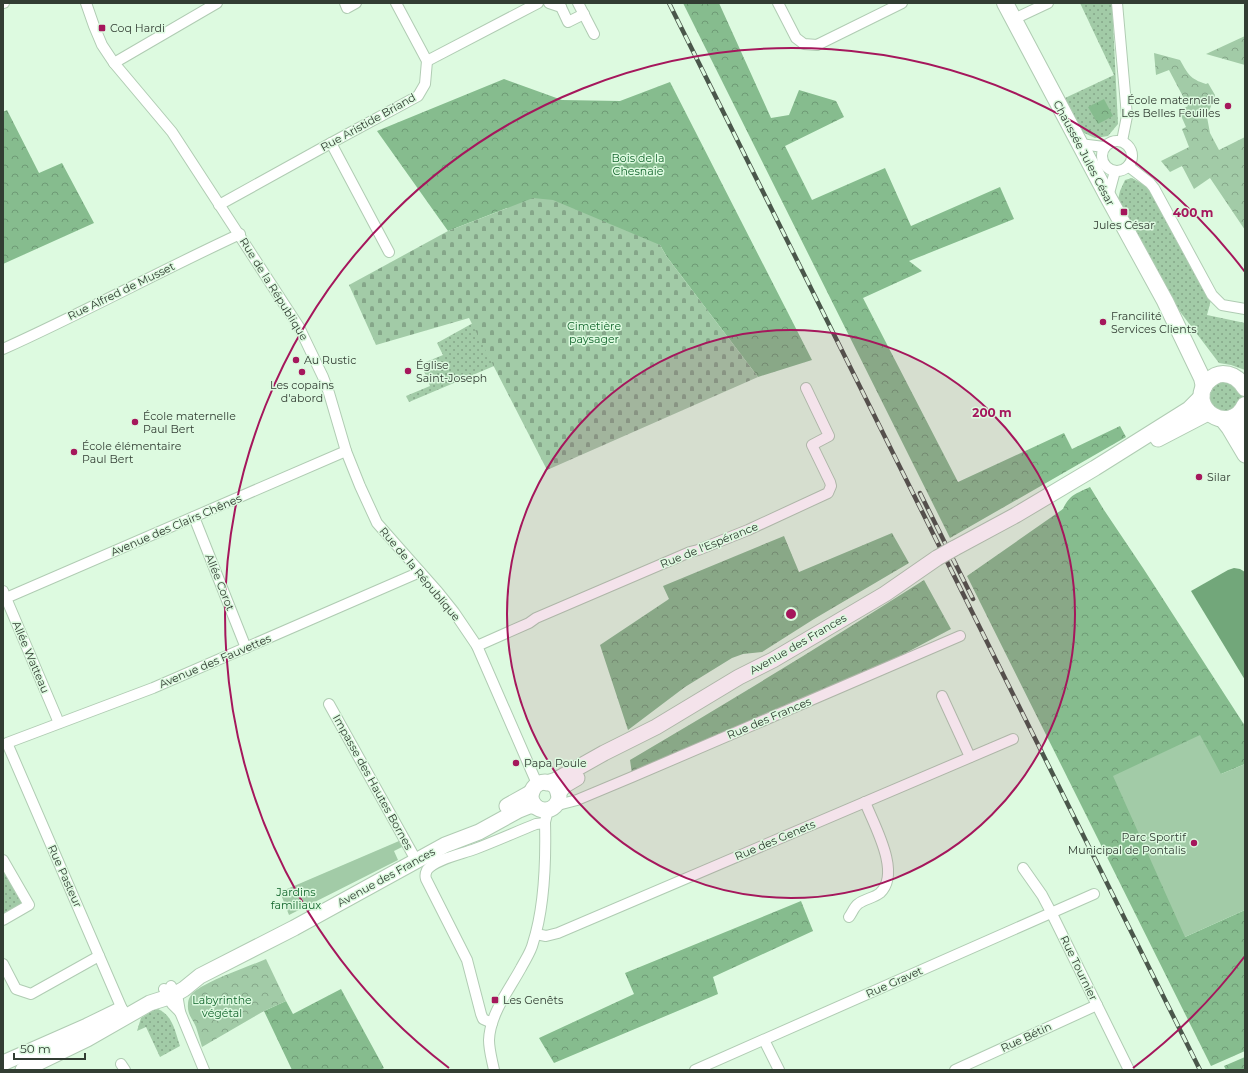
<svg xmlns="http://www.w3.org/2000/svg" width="1248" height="1073" viewBox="0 0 1248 1073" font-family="Montserrat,sans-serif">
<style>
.grass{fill:url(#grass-dots)}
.forest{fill:url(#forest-crowns)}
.cemetery{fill:url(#cemetery-stones)}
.park{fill:url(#park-crowns)}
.garden{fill:#a2cba7}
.water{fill:#72a77a}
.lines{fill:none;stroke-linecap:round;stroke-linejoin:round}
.street-casing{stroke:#b0ccb3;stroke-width:12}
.secondary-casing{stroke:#b0ccb3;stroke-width:17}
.primary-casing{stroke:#b0ccb3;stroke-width:18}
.street{stroke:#fff;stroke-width:10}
.secondary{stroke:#fff;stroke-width:15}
.primary{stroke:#fff;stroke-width:16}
.rail-casing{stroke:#4a574b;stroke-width:4.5}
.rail{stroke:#ddfae0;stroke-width:3;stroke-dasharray:9;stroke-linecap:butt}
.secondary-bridge-casing{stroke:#b0ccb3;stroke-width:17;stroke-linecap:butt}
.secondary-bridge{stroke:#fff;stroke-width:15}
.ring{fill:none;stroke:#a5175c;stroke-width:2}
.poi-dot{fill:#a5175c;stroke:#ddfae0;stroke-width:1.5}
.labels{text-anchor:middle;stroke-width:3;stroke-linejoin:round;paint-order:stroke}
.poi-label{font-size:11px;fill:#323d33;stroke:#ddfae0;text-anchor:start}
.street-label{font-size:11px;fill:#323d33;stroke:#ddfae0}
.park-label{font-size:11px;fill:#13652c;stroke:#ddfae0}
.centre{fill:#a5175c;stroke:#ddfae0;stroke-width:2}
.ring-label{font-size:12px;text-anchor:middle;font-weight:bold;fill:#a5175c;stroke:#ddfae0;stroke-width:3;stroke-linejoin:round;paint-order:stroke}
</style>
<defs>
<pattern id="grass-dots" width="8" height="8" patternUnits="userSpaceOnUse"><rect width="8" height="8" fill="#a2cba7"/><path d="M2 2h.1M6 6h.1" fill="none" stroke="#85a689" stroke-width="1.8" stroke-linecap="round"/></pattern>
<pattern id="forest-crowns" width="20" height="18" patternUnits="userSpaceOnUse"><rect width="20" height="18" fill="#86bc8e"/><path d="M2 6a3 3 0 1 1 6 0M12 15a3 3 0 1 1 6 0" fill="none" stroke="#6e9a75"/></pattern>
<pattern id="cemetery-stones" width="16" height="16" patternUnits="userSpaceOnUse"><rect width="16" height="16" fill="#a2cba7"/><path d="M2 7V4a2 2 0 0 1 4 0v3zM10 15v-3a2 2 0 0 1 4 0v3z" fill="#85a689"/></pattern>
<pattern id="park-crowns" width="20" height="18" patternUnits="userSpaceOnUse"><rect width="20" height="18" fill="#a2cba7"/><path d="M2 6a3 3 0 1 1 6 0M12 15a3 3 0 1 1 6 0" fill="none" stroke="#85a689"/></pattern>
</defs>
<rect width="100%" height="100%" fill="#ddfae0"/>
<g class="grass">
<path d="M1080,3h32l6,121 -10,12 -13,2 -13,-6 -17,-34 49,-23z"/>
<path d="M1132,178l16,9 63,113 -4,15 38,8v47l-14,-5 -12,-2 -41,-54 -61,-105 3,-13 5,-11z"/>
<path d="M473,323l21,43 -85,36 -3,-6 24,-10 -9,-22 22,-9 -6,-12z"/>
<path d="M1227,379l16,16 -2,7 -9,11 -17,-2 -8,-15 5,-11z"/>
<path d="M3,860l26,45 -26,15z"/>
<path d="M158,1009c15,7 17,22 22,37l-20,11 -14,-30 -9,4 4,-13 13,-8z"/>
</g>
<g class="forest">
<path d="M683,3h36l52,115 18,-3 10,-25 37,11 8,16 -59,29 27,54 73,-32 26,58 89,-39 14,32 -105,42 13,10 -59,27 95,184 106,-49 8,16 48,-23 6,11 -176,101z"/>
<path d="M504,79l58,21 58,1 50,-19 142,278 -54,17 -91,-120 -7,-12 -153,-37 -59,23 -71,-100z"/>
<path d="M1104,99l9,17 -15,8 -10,-17z"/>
<path d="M7,110l32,63 23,-10 32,60 -91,41v-152z"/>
<path d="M1090,487l14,23 39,58 102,158v38l-24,10 -36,163 60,-27v141l-34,15 -244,-490 96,-67c7,-15 13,-15 27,-22z"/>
<path d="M892,533l17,30 -95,56 -52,33 -19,2 -11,4 -47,29 -57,43 -28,-85 69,-46 -6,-13 121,-50 15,36z"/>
<path d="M924,580l27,49 -49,26 -270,119 -2,-14c99,-58 197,-118 294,-180z"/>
<path d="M801,901l12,30 -100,46 5,17 -164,69 -15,-25 95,-44 -9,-21z"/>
<path d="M341,989l43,79 -4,2h-88l-28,-59 22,-10 7,13z"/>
<path d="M1245,1057v13h-19l-2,-4z"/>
</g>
<path class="cemetery" d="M533,198l20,2 107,45 7,12 91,120 -211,93 -78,-152 -93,27 -27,-60 99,-54z"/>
<g class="park">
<path d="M1245,36v29l-39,-11z"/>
<path d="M1154,53l26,7c8,14 10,19 26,24l2,-1 7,12 -8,22 3,16 9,17 26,-13v93l-35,-52 -16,11 -12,-23 -12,6 -9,-11 28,-14 -7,-18 4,-2 -7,-16 9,-5 -19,-36 -13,5z"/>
<path d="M266,959l20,42 -22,10 -62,36c-2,-7 -4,-14 -6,-20 -4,-9 -9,-13 -8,-23 0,-5 3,-10 7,-13 19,-13 50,-23 71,-32z"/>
</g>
<g class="garden">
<path d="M1200,735l21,39 24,-10v146l-60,27 -72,-161z"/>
<path d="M399,841l3,6 -8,4 4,9 -109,55 -9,-23z"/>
</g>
<path class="water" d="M1234,568l6,1 5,3v108l-54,-89 37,-21z"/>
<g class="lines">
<defs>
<g id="street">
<path d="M3,3h1"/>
<path d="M86,3l8,23 8,19 12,18 58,69 127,195 24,50 6,16 17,58 14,35 17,37 61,69 16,20 23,34 58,133v4l-1,5"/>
<path d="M345,3l2,5 9,-5"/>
<path d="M549,3l12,4"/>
<path d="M578,3l16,31"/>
<path d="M778,3l18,35 8,6 13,1 85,-42"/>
<path d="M1117,3l10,113 -5,25"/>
<path d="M561,7l7,15 16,-8"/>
<path d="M1014,19l34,-16"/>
<path d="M427,61l111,-58"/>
<path d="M114,63l103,-60"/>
<circle cx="1117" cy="156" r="15"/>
<path d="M331,143l58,109"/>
<path d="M1080,144l24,3"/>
<path d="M1128,166l22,17 4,5 58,107 10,10 23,4"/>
<path d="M1108,197l7,-26"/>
<path d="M219,205l112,-62 87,-47 7,-12 2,-23 -31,-58"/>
<path d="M3,349c80,-36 157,-78 237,-115"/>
<path d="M194,517l52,131"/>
<path d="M3,591l56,132"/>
<path d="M6,598l340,-147"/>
<path d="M477,646l52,-23 7,-5 154,-66 8,-2 50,-20 80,-37 3,-7 -1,-4 -18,-37 17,-9 -23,-48"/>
<path d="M942,696l28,61"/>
<path d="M329,704l87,156"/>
<path d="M554,806l23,-6 55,-23 328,-141"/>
<path d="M3,860l26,45 -26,15"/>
<path d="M1023,868l19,27 9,17 78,158"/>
<path d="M849,917c3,-4 5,-10 9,-13 6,-5 16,-6 22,-11 22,-20 -7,-70 -15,-91"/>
<path d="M536,934l10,2 12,-3 455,-194"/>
<path d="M3,964l13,25 15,5 68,-38"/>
<path d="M164,989l8,15 8,8 -2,-12 -7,-14"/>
<path d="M122,1009l-115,-266 146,-55 267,-116"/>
<path d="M180,1012l24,58"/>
<path d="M492,1023l-9,-4 -2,-5 -14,-54 -41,-81c-1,-3 -1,-5 1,-9 9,-11 35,-16 48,-21 21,-8 41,-17 61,-25l9,-1"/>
<path d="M764,1040l15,30"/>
<path d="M121,1064l4,6"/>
<path d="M494,1070c-2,-10 -5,-20 -5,-30 1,-26 20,-50 32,-72 4,-8 10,-16 12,-25 12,-37 13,-82 12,-121l2,-8 4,-6"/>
<path d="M695,1070l399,-176"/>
<path d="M955,1070l142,-65"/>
</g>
<g id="secondary">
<path d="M1240,413v6l5,13"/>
<path d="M1222,419l7,9 16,27"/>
<path d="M1158,439l50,-26"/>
<path d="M953,549l63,-34 79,-47 94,-59 13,-13"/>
<circle cx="545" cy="796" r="14"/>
<path d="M547,783l9,-3 48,-27 52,-26 83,-50 34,-17 112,-66 52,-36"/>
<path d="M558,793l7,-8 12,-7"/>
<path d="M507,806l25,-14"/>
<path d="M3,1063l84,-37 33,-16"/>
<path d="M23,1070l64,-31 63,-36 22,-7 12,-7 16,-13 94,-48 151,-83 34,-13 40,-22 10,-4h6"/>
</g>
<g id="primary">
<path d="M1005,3l103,194 57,104 37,77 2,9"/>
<path d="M1245,388c-5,-8 -12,-14 -22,-14 -6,0 -12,4 -16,8 -21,26 23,55 38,23"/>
</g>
</defs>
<use href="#street" class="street-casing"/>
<use href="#secondary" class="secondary-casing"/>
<use href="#primary" class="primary-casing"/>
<use href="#street" class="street"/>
<use href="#secondary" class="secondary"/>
<use href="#primary" class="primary"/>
<defs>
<g id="rail">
<path d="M669,3l531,1067"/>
<path d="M920,493l53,106"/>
</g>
</defs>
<use href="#rail" class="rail-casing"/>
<use href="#rail" class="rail"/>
<defs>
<path id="secondary-bridge" d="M937,558l16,-9"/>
</defs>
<use href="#secondary-bridge" class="secondary-bridge-casing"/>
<use href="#secondary-bridge" class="secondary-bridge"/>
</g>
<circle cx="791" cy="614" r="284" fill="#a5175c" fill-opacity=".12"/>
<g class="ring">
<circle cx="791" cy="614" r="284"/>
<path d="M1245 956A568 568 0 0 1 1133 1068M449 1068A568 568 0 1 1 1245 272"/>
</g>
<g class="poi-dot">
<rect x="98" y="24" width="8" height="8" rx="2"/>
<circle cx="1228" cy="106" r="4"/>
<rect x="1120" y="208" width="8" height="8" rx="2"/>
<circle cx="1103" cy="322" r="4"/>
<circle cx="296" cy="360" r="4"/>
<circle cx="408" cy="371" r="4"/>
<circle cx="302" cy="372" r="4"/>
<circle cx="135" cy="422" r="4"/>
<circle cx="74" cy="452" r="4"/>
<circle cx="1199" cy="477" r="4"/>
<circle cx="516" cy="763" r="4"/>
<circle cx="1194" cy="843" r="4"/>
<rect x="491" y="996" width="8" height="8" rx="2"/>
</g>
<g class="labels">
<g class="poi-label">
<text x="110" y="32">Coq Hardi</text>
<text x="1220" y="104" text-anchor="end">École maternelle<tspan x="1220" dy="13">Les Belles Feuilles</tspan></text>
<text x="1124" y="229" text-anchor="middle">Jules César</text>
<text x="1111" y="320">Francilité<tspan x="1111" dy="13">Services Clients</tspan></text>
<text x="304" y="364">Au Rustic</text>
<text x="416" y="369">Église<tspan x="416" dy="13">Saint-Joseph</tspan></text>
<text x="302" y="389" text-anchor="middle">Les copains<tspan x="302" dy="13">d'abord</tspan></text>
<text x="143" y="420">École maternelle<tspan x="143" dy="13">Paul Bert</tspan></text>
<text x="82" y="450">École élémentaire<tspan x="82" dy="13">Paul Bert</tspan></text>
<text x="1207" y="481">Silar</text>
<text x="524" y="767">Papa Poule</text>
<text x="1186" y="841" text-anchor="end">Parc Sportif<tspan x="1186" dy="13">Municipal de Pontalis</tspan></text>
<text x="503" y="1004">Les Genêts</text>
</g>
<g class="street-label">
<text transform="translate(368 122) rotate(-29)" y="4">Rue Aristide Briand</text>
<text transform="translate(1084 153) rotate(62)" y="4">Chaussée Jules César</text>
<text transform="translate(274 289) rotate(58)" y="4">Rue de la République</text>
<text transform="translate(121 291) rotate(-26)" y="4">Rue Alfred de Musset</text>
<text transform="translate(176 525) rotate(-23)" y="4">Avenue des Clairs Chênes</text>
<text transform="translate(709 545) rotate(-22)" y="4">Rue de l'Espérance</text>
<text transform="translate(420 574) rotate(50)" y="4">Rue de la République</text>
<text transform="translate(220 582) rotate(68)" y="4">Allée Corot</text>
<text transform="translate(798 644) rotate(-30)" y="4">Avenue des Frances</text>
<text transform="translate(31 657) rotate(67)" y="4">Allée Watteau</text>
<text transform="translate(215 661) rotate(-23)" y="4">Avenue des Fauvettes</text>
<text transform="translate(769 718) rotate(-23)" y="4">Rue des Frances</text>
<text transform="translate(373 782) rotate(61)" y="4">Impasse des Hautes Bornes</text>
<text transform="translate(775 840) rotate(-23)" y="4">Rue des Genets</text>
<text transform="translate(65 876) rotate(66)" y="4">Rue Pasteur</text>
<text transform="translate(386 877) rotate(-29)" y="4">Avenue des Frances</text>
<text transform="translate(1079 968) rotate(64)" y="4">Rue Tournier</text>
<text transform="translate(894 982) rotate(-24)" y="4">Rue Gravet</text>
<text transform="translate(1026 1037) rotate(-25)" y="4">Rue Bétin</text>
</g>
<g class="park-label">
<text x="638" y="162">Bois de la<tspan x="638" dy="13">Chesnaie</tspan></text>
<text x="594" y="330">Cimetière<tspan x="594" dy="13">paysager</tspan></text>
<text x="296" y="896">Jardins<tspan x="296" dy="13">familiaux</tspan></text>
<text x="222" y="1004">Labyrinthe<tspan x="222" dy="13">végétal</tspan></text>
</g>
</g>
<circle cx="791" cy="614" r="6" class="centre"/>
<g class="ring-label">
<text x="1193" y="217">400 m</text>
<text x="992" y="417">200 m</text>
</g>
<rect width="1248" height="1073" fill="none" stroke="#323d33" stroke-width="8"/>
<path d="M14 1053v6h71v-6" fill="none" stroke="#323d33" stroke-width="2"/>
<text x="20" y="1053" font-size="12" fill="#323d33" stroke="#ddfae0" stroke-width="3" paint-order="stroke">50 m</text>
</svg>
